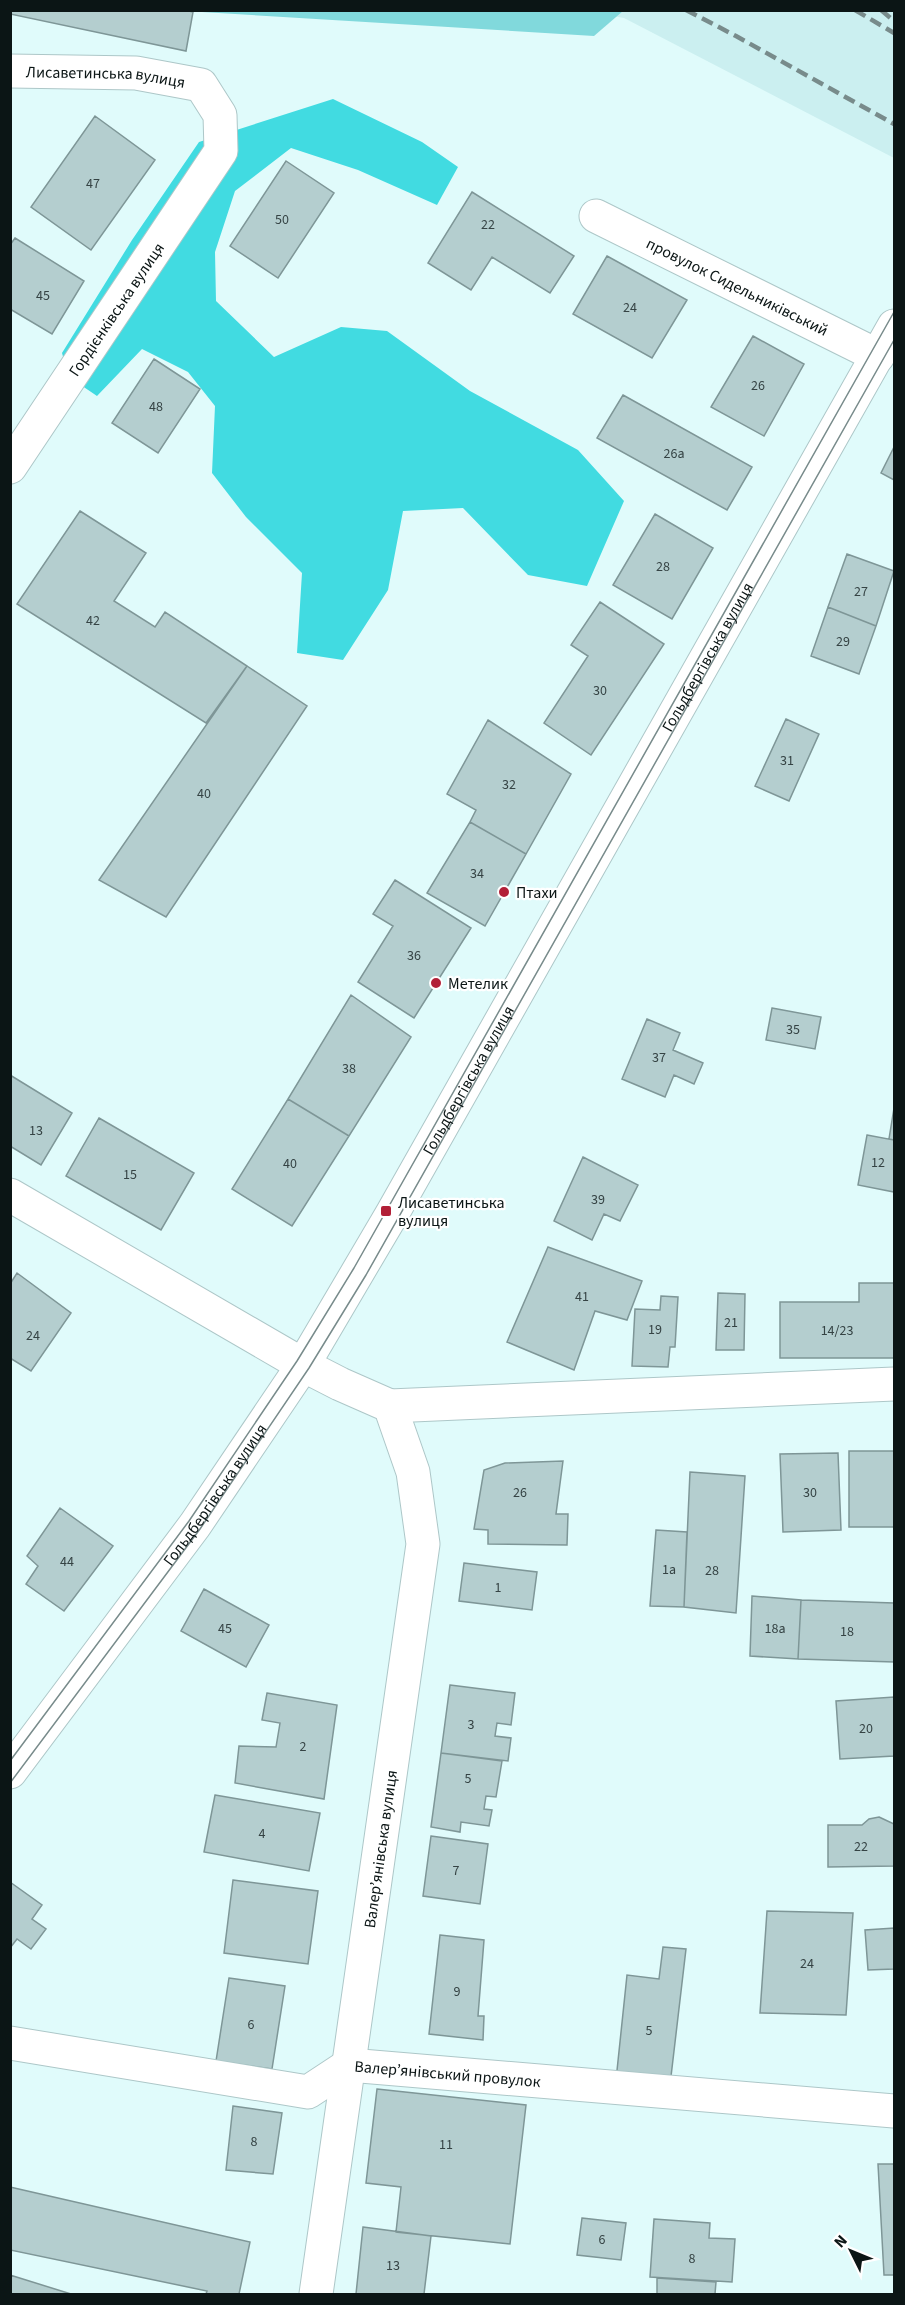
<svg xmlns="http://www.w3.org/2000/svg" width="905" height="2305" font-family="'Source Sans 3',sans-serif">
<style>
.built{fill:#cbeff0}
.green{fill:#81d9dc}
.forest{fill:#41dbe1}
.building{fill:#b4cecf;stroke:#7e9697;stroke-width:1.5}
.lines{fill:none;stroke-linecap:round;stroke-linejoin:round}
.minor-casing{stroke:#adc7c8;stroke-width:35}
.tertiary-casing{stroke:#adc7c8;stroke-width:35}
.primary-casing{stroke:#adc7c8;stroke-width:35}
.minor{stroke:#fff;stroke-width:33}
.tertiary{stroke:#fff;stroke-width:33}
.primary{stroke:#fff;stroke-width:33}
.tram{stroke:#788b8b;stroke-width:1.5}
.rail{stroke:#788b8b;stroke-width:4.5;stroke-dasharray:12 6;stroke-linecap:butt}
.poi-dot{fill:#b21f37;stroke:#fff;stroke-width:2}
.labels{text-anchor:middle;stroke-width:4.5;stroke-linejoin:round;paint-order:stroke}
.number-label{font-size:14px;fill:#354344}
.street-label{font-size:16px;fill:#0b1515;stroke:#fff}
.poi-label{font-size:16px;fill:#0b1515;stroke:#fff;text-anchor:start}
</style>
<rect width="100%" height="100%" fill="#e0fbfb"/>
<path class="built" d="M584,11H894V158L624,18Z"/>
<path class="green" d="M185,11H623L594,36Z"/>
<path class="forest" d="M333,99L422,142L458,167L437,205L358,170L291,148L235,191L215,252L216,301L274,357L341,327L387,331L470,391L578,450L624,501L587,586L528,575L463,508L403,511L388,590L343,660L297,653L302,573L246,517L212,473L215,406L188,372L142,349L97,396L69,377L62,353L132,240L199,142Z"/>
<path class="building" d="M10,10H185L193,12L186,51L10,14Z
M95,116L155,160L91,250L31,207Z
M286,161L334,193L278,278L230,246Z
M472,192L574,256L550,293L492,257L471,290L428,263Z
M15,238L84,281L52,334L10,309V245Z
M607,256L687,300L652,358L573,314Z
M753,336L804,364L764,436L711,407Z
M154,359L200,389L158,453L112,423Z
M623,395L752,467L727,510L597,438Z
M894,447V480L881,473Z
M80,511L146,553L114,601L155,627L165,612L247,666L206,723L17,604Z
M655,514L713,548L672,619L613,585Z
M847,554L894,571L876,626L828,607Z
M600,602L664,644L591,755L544,723L588,656L571,645Z
M828,607L876,626L859,674L811,656Z
M247,666L307,706L166,917L99,880Z
M786,719L819,734L789,801L755,786Z
M488,720L571,774L526,854L470,822L476,810L447,794Z
M470,822L526,854L485,926L427,893Z
M395,880L471,928L414,1018L358,982L393,926L373,914Z
M351,995L411,1037L349,1136L288,1099Z
M772,1008L821,1017L815,1049L766,1040Z
M647,1019L680,1033L673,1050L703,1063L694,1084L674,1075L665,1097L622,1079Z
M10,1075L72,1113L41,1165L10,1146Z
M288,1099L349,1136L292,1226L232,1189Z
M894,1108V1140L889,1139Z
M99,1118L194,1173L161,1230L66,1176Z
M867,1135L894,1140V1192L858,1185Z
M583,1157L638,1185L620,1221L604,1214L592,1240L554,1221Z
M548,1247L642,1281L627,1320L595,1311L574,1370L507,1342Z
M17,1273L71,1313L31,1371L10,1358V1284Z
M859,1283H894V1358H780V1302H859Z
M718,1293L745,1294L744,1350H716Z
M661,1296L678,1297L675,1347H670L668,1367L632,1366L635,1309L660,1310Z
M849,1451H894V1527H849Z
M838,1453L841,1530L783,1532L780,1454Z
M563,1461L556,1514H568L567,1545L488,1544V1530L474,1529L484,1470L505,1463Z
M690,1472L745,1476L736,1613L684,1607Z
M60,1508L113,1546L64,1611L26,1584L38,1566L27,1556Z
M656,1530L687,1532L684,1607L650,1606Z
M464,1563L537,1572L532,1610L459,1601Z
M204,1589L269,1625L246,1667L181,1631Z
M752,1596L801,1600L798,1659L750,1656Z
M801,1600L894,1603V1662L798,1659Z
M450,1685L515,1693L511,1725L497,1723L495,1736L511,1738L508,1761L441,1753Z
M267,1693L337,1705L324,1799L235,1783L239,1746L276,1747L280,1723L262,1720Z
M894,1697V1756L840,1759L836,1701Z
M441,1753L502,1761L496,1797L486,1796L484,1809L492,1810L489,1826L461,1822L460,1832L431,1827Z
M215,1795L320,1813L309,1871L204,1852Z
M879,1817L894,1824V1866L828,1867V1825H862L869,1819Z
M431,1836L488,1844L480,1904L423,1896Z
M233,1880L318,1891L308,1964L224,1953Z
M10,1882L42,1905L32,1919L46,1929L31,1949L17,1939L10,1948Z
M767,1911L853,1913L846,2015L760,2013Z
M894,1928V1969L868,1970L865,1930Z
M440,1935L484,1940L478,2016H484L483,2040L429,2034Z
M663,1947L686,1949L670,2085L616,2080L627,1975L659,1979Z
M229,1978L285,1986L272,2069L216,2061Z
M377,2089L526,2105L510,2244L396,2232L401,2187L366,2183Z
M233,2106L282,2113L273,2174L226,2170Z
M878,2164H894V2275H884Z
M10,2187L250,2242L239,2294H206L207,2291L10,2250Z
M582,2218L626,2223L621,2260L577,2255Z
M654,2219L710,2223L709,2238L735,2239L732,2282L650,2277Z
M363,2227L431,2236L424,2294H356Z
M10,2275L71,2294H10Z
M657,2278L716,2282L715,2294H657Z"/>
<g class="lines">
<g class="minor-casing">
<g id="minor">
<path id="s1" d="M10,71L136,73L201,85L220,115L221,151L10,467"/>
<path id="s2" d="M596,216L878,356"/>
<path d="M10,1195L303,1365"/>
<path d="M390,1406L894,1384"/>
<path id="s3" d="M10,2043L308,2092L349,2065L894,2111"/>
</g>
</g>
<g class="tertiary-casing">
<path id="tertiary" d="M303,1365L340,1384L390,1406L413,1472L423,1544L316,2294"/>
</g>
<g class="primary-casing">
<g id="primary">
<path id="s4" d="M10,1772L195,1525L303,1365L392,1214L894,326"/>
</g>
</g>
<use href="#minor" class="minor"/>
<use href="#tertiary" class="tertiary"/>
<use href="#primary" class="primary"/>
<path class="tram" d="M10,1761L189,1521L297,1361L354,1268L894,312
M10,1783L200,1529L309,1368L366,1275L894,340"/>
<path class="rail" d="M686,10L736,36L894,124
M855,10L894,33
M881,10L894,21"/>
</g>
<g class="poi-dot">
<circle cx="504" cy="892" r="6"/>
<circle cx="436" cy="983" r="6"/>
<rect x="380" y="1205" width="12" height="12" rx="3"/>
</g>
<g class="labels">
<g class="number-label">
<text x="93" y="188">47</text>
<text x="282" y="224">50</text>
<text x="488" y="229">22</text>
<text x="43" y="300">45</text>
<text x="630" y="312">24</text>
<text x="758" y="390">26</text>
<text x="156" y="411">48</text>
<text x="674" y="458">26а</text>
<text x="663" y="571">28</text>
<text x="861" y="596">27</text>
<text x="93" y="625">42</text>
<text x="843" y="646">29</text>
<text x="600" y="695">30</text>
<text x="787" y="765">31</text>
<text x="509" y="789">32</text>
<text x="204" y="798">40</text>
<text x="477" y="878">34</text>
<text x="414" y="960">36</text>
<text x="793" y="1034">35</text>
<text x="659" y="1062">37</text>
<text x="349" y="1073">38</text>
<text x="36" y="1135">13</text>
<text x="878" y="1167">12</text>
<text x="290" y="1168">40</text>
<text x="130" y="1179">15</text>
<text x="598" y="1204">39</text>
<text x="582" y="1301">41</text>
<text x="731" y="1327">21</text>
<text x="655" y="1334">19</text>
<text x="837" y="1335">14/23</text>
<text x="33" y="1340">24</text>
<text x="520" y="1497">26</text>
<text x="810" y="1497">30</text>
<text x="67" y="1566">44</text>
<text x="669" y="1574">1а</text>
<text x="712" y="1575">28</text>
<text x="498" y="1592">1</text>
<text x="225" y="1633">45</text>
<text x="775" y="1633">18а</text>
<text x="847" y="1636">18</text>
<text x="471" y="1729">3</text>
<text x="866" y="1733">20</text>
<text x="303" y="1751">2</text>
<text x="468" y="1783">5</text>
<text x="262" y="1838">4</text>
<text x="861" y="1851">22</text>
<text x="456" y="1875">7</text>
<text x="807" y="1968">24</text>
<text x="457" y="1996">9</text>
<text x="251" y="2029">6</text>
<text x="649" y="2035">5</text>
<text x="254" y="2146">8</text>
<text x="446" y="2149">11</text>
<text x="602" y="2244">6</text>
<text x="692" y="2263">8</text>
<text x="393" y="2270">13</text>
</g>
<g class="street-label">
<text dy="6" stroke="none"><textPath href="#s1" startOffset="96">Лисаветинська вулиця</textPath></text>
<text dy="6" stroke="none"><textPath href="#s2" startOffset="158">провулок Сидельниківський</textPath></text>
<text transform="translate(116 309) rotate(-56)" y="6">Гордієнківська вулиця</text>
<text dy="6" stroke="none"><textPath href="#s4" startOffset="1317">Гольдбергівська вулиця</textPath></text>
<text dy="6" stroke="none"><textPath href="#s4" startOffset="831">Гольдбергівська вулиця</textPath></text>
<text dy="6" stroke="none"><textPath href="#s4" startOffset="345">Гольдбергівська вулиця</textPath></text>
<text transform="translate(380 1849) rotate(-82)" y="6">Валер’янівська вулиця</text>
<text dy="6" stroke="none"><textPath href="#s3" startOffset="450">Валер’янівський провулок</textPath></text>
</g>
<g class="poi-label">
<text x="516" y="898">Птахи</text>
<text x="448" y="989">Метелик</text>
<text x="398" y="1208">Лисаветинська<tspan x="398" dy="18">вулиця</tspan></text>
</g>
</g>
<rect width="905" height="2305" fill="none" stroke="#0b1515" stroke-width="24"/>
<g transform="translate(851 2251) rotate(313)" stroke="#ffffff" stroke-width="4.5" paint-order="stroke">
<path d="M0-4.5L10 22L0 15L-10 22Z" fill="#0b1515"/>
<text y="-9" font-size="16" font-weight="bold" text-anchor="middle" fill="#0b1515">N</text>
</g>
</svg>
